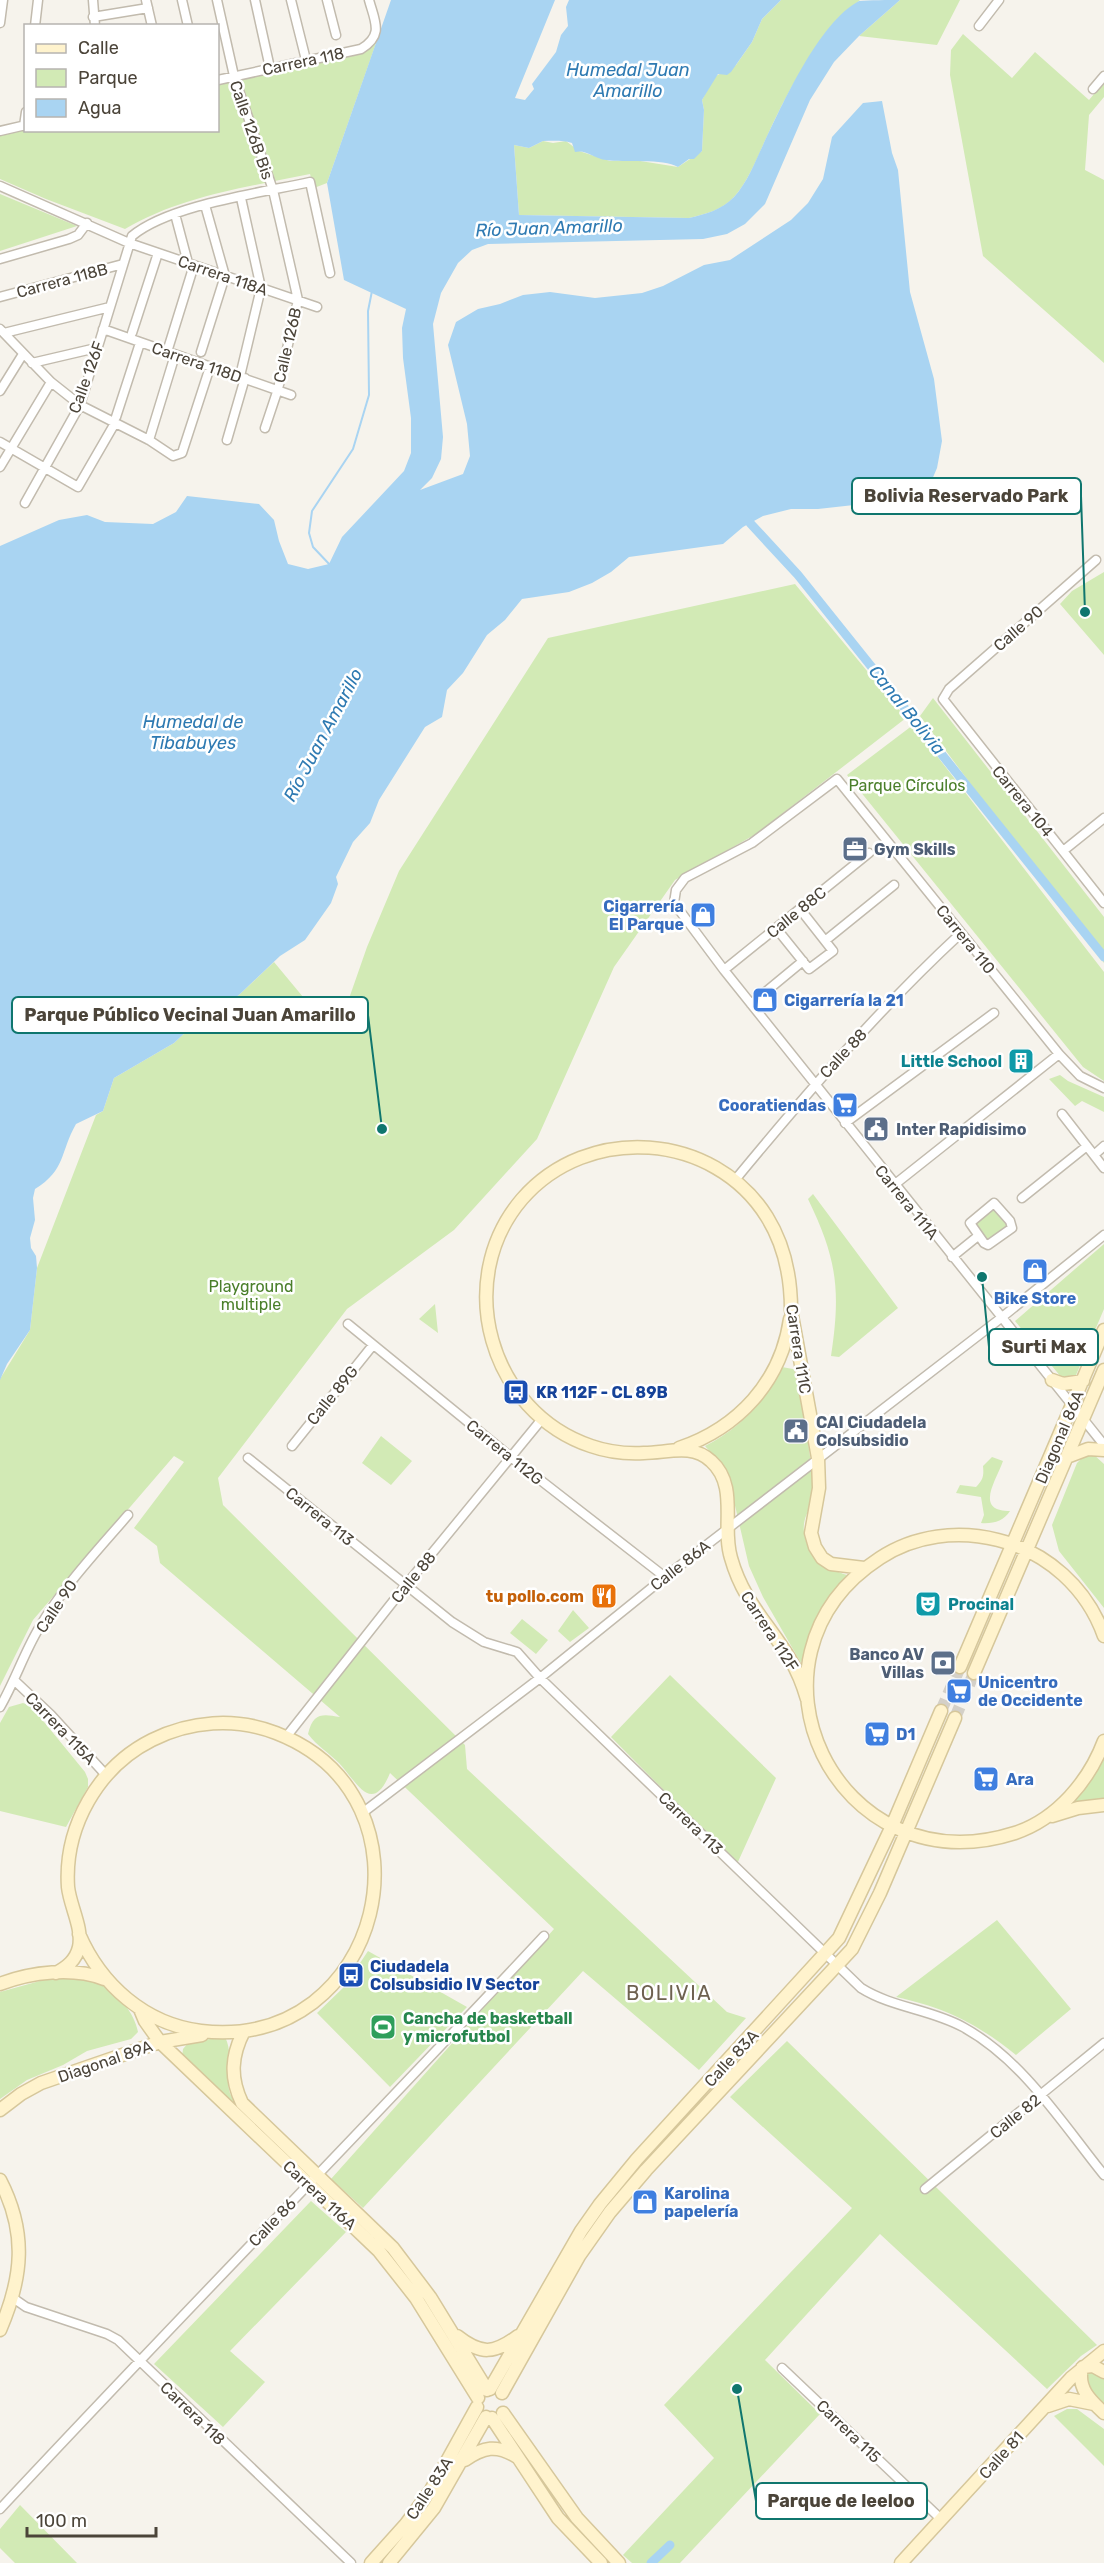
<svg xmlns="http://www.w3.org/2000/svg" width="1104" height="2563" font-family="Rubik,sans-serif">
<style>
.green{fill:#d2eab5}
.water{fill:#a9d4f2}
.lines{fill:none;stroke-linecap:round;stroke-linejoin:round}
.stream{stroke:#a9d4f2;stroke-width:2}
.canal{stroke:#a9d4f2;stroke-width:9}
.secondary-tunnel{stroke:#d4d0c8;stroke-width:12;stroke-dasharray:12 6;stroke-linecap:butt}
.street-casing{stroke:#c2bbae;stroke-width:11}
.secondary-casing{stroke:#d6c79b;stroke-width:15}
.street{stroke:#fff;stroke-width:8}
.secondary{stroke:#fff3cd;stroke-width:12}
.labels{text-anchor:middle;stroke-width:5;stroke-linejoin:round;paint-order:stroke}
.street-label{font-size:16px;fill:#4b4439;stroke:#fff}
.park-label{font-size:16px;fill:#4a7f2a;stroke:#fff}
.service-label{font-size:16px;font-weight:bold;fill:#4e5e75;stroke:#fff;text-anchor:start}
.shop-label{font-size:16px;font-weight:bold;fill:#366cbe;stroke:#fff;text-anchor:start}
.culture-label{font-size:16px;font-weight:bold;fill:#0d838f;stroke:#fff;text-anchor:end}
.transit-label{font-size:16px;font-weight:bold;fill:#164399;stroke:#fff;text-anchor:start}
.food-label{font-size:16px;font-weight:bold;fill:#c56008;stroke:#fff;text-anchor:end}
.leisure-label{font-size:16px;font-weight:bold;fill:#27864d;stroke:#fff;text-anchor:start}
.water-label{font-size:18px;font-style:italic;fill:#2e7ab2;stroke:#fff}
.quarter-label{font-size:20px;letter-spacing:1.5px;fill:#6e6250;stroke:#fff}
.leader{fill:none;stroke:#0f766e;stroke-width:2}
.callout-dot{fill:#0f766e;stroke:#fff;stroke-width:2}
.callout{fill:#fff;stroke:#0f766e;stroke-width:2}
.callout-label{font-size:18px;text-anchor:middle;font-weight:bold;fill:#4b4439}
</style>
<rect width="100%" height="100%" fill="#f6f3ec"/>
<path class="green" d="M781,0H860C818,35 792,83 769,132C759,153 750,179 734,197C722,210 706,214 689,218L519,215L514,145L529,148L543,141L553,143L566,141L579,151L610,161L634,160L678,167L702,151L704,110L702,100L714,77L736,65L752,42L762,19Z
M900,0H960L937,45L859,36Z
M380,32L327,183L314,188L310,174C248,187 181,196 125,229L46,199L0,179V136L25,130H218V83L372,44Z
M963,34L1012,78L1035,52L1089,100L1104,82V97L1089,115L1085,170L1104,180V363L983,256L950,75L951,50Z
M0,194L77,226L0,251Z
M1104,572V655L1060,604L1072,591Z
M795,584L906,718L756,834L675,880L614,967L537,1139L454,1230L347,1309L218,1478L223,1505L465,1745L467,1769L727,2012L746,2018L699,2070L583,1971L363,2208L331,2179L554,1929L390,1773C372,1817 356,1781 339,1763C329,1753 317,1746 308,1734C313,1712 323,1714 340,1717L160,1563L157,1546L134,1528L184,1462L174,1456L33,1620L0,1686V1379L30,1330L37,1268L96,1115L103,1111L114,1078L174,1043L189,1029L207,1020L240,994L274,962L318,1015L338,1030L367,947L399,871L548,638Z
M933,698L1104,917V963L920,716Z
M913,725L1104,972V1081L1083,1067L847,775Z
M1060,1075L1068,1081L1104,1097V1112L1082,1101L1075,1106L1049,1079Z
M813,1194L898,1308L839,1357L831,1356C841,1290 837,1259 808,1199Z
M995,1204L1010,1224L986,1243L971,1223Z
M1104,1244V1309L1076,1375L1061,1377L1015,1321Z
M435,1304L438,1333L419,1319Z
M782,1367L798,1370L813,1478C813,1484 814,1491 813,1497C811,1506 805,1515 804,1524C801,1550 825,1568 847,1575L824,1605L815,1622L801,1663L763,1597L749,1566L727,1471L705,1446C740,1429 764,1402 782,1367Z
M381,1436L412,1461L391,1485L362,1463Z
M1093,1454L1104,1464V1608L1059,1551L1052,1525L1077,1463L1085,1455Z
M992,1457L1003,1461C996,1481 974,1511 1010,1511C1004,1521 993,1524 981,1523L984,1515L981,1497L956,1493L960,1485L976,1487C983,1480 984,1476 983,1466Z
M573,1610L589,1628L570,1642L558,1631Z
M522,1619L548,1640L536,1654L510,1633Z
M670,1675L776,1778L737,1864L611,1737Z
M23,1703L31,1706L85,1772L88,1779V1787L66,1827L0,1811V1723L9,1707Z
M1104,1756V1800L1063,1808L1094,1775Z
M997,1920L1071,2009L1016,2055C976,2023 946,2008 896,1997Z
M368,1951L467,2007L390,2087L317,2013L344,1987Z
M74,1978C82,1980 91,1981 99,1983C116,1989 135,2014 138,2032L131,2039L87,2051L63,2065L27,2080L0,2099V1992L47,1979Z
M225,2037C236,2058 220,2080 234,2101L230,2105L182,2057L183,2049L189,2042Z
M787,2041L1097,2345L1081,2356L1047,2389L880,2234L765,2360L820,2414L680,2563H632L623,2555L714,2458L664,2405L852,2208L730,2097Z
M311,2201L346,2232L230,2351L265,2382L223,2427L154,2364Z
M1091,2370L1104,2378V2408L1086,2390L1084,2373Z
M1067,2409H1077L1104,2429V2466L1054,2416Z
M20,2505L77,2563H15L0,2548V2529Z"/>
<path class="water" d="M391,0H555L515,98L525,100L534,89L532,84L556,52L561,35L568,26L566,7L569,0H781L762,19L752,42L731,72L727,75L718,74L702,100L704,110L702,151L694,159H689L678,167C663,158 624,163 606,160C595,159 586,149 575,152L572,143C562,140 553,141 543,141L529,148L514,145L519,215L689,218C706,214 721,210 734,197C747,183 755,162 763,145C782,105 819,22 859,1C868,0 889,0 900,0L859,36L834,62L810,100L765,204L745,224L727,234L703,239L488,244L472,250L458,263L441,293L433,324L443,437L441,459L432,478L420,490L463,474L470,456L467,424L448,345L456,322L478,309L500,304L523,295L550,292L595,298L642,293L663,286L704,265L730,260L791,220L808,203L823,179L832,137L863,103L882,101L892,153L898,170L910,292L934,379L942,441L937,468L928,489L908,499L818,509H791L763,516L743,527L723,544L629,557L611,572L592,583L569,592L522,599L505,620L487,635L463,673L447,690L442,717L425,727L379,800L370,823L353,842L336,877L338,884L331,903L305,940L280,956L240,994L207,1020L189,1029L174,1043L114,1078L103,1111L76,1124C60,1152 66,1170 35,1189L33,1198L35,1220L30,1238L31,1248L36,1256L37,1268L30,1330L7,1364L0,1380V546L59,520L87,515L105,522L153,524L176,512L187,496L259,504L274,520L279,541L288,564L308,569L329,564L342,537L404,471L411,453V418L403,358L402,328L406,309L344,280L327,183Z"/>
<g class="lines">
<path class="stream" d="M331,566L313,547L309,533L312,511L353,449L369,395L368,311L372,291"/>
<path class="canal" d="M750,523L798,575L1104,957
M651,2563L670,2545"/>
<path class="secondary-tunnel" d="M941,1711L960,1667
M955,1718L974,1673"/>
<g class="street-casing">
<path id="street" d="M93,0L95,26
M146,0L152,26
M182,0L188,26
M217,0L234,76L273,190L298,300L278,389L265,428
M255,0L270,68
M291,0L306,60
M327,0L336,35
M93,17L148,8
M0,23L3,0
M35,26L38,0
M979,26L999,0
M218,80L361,49C384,35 375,22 369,0
M1093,89L1104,76
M24,126L26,112
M0,131L26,125
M0,186L129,243L317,307
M175,214L188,263
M0,259L69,239L78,235L87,223
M0,297L123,264
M0,329L51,382L80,405L149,440L173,456L182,453L210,367
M103,329L291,395
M4,333L110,307
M132,333L158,253
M167,352L194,265
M201,352L225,276L205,205
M32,363L92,349
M240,376L261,288L241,198
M0,391L23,354
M116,417L140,343
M149,440L175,355
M227,440L245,378
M0,442L78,487L115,423
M0,467L51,382
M25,503L80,405L132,236C169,205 260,193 310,182L330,273
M1096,560L949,689L943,699L1104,903
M1063,851L1104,818
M776,928L809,969L833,951L800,909
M826,940L894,885
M724,970L869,853
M751,1004L803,961
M1104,1088L1080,1076L1059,1054L837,779L752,843L685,878L676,890L674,903L724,970L1104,1445
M1062,1114L1104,1168
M845,1123L994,1013
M1094,1155L1104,1146
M735,1180C806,1094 878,1010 960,934
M894,1185L1059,1054
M1022,1198L1087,1146
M994,1203L1010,1221L1012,1228L988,1245L984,1243L970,1223Z
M952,1257L978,1236
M348,1324L512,1458L665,1577
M292,1446L373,1345
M248,1458L452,1622L484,1642L517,1652L540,1678L861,1988C893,2008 930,2009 963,2027C1023,2060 1062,2123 1104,2175
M15,1681L51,1715L106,1775
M0,1707C15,1681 24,1653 39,1628C63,1587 97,1551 128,1515
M286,1737L406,1585L542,1419
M361,1814L540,1678L665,1577L1001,1318L1104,1235
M925,2189L1104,2043
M13,2298L26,2307L107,2334L118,2340L351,2563
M782,2368L942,2520
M0,2509C180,2316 364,2129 544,1936"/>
</g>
<g class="secondary-casing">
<path id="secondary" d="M1052,1380L1063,1384L1083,1381
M679,1448C738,1428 781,1382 790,1319
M1067,1457L1088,1449L1104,1450
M1104,1636C1087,1588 1047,1552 998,1540C958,1530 915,1535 880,1558C726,1658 836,1890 1015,1833C1057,1819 1089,1781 1104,1741
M960,1667L1104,1330
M974,1673L1104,1370
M807,1699C803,1685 798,1672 790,1659C768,1623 743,1601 731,1558C721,1526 739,1486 711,1461C692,1443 667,1453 644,1453C626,1454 608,1452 591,1446C490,1412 452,1281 522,1199C588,1123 714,1132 767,1217C785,1246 791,1276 791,1310L818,1458L819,1488L811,1533L815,1547L822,1558L831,1564L864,1568
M1052,1816L1078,1808L1104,1805
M56,1973C67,1967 76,1960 79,1947C83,1928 70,1906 68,1887C64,1827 98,1767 152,1740C190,1721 235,1717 276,1733C444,1798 383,2052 201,2031C145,2024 101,1985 79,1934
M0,1984C31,1972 73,1967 104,1979
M140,2009L145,2021L160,2042L379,2251L416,2298L478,2398
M244,2031C231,2056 230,2078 242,2103L393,2248L430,2297L487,2390
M0,2110L21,2094L41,2083L160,2042L202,2035
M0,2180C27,2232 23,2277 0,2330
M457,2336C481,2355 494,2354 518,2336
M1083,2367L1093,2366L1104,2372
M1082,2368C1077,2388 1090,2400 1104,2413
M490,2389L581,2231L600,2204L637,2159L839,1938L892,1826L941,1711
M502,2393L579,2256L610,2212L646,2170L852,1949L880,1893L955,1718
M1048,2406L1069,2399L1094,2404
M503,2413L577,2518L619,2563
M492,2418L558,2518L601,2563
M465,2460C483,2447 497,2444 517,2457
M371,2563L406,2524L431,2490L477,2407
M389,2563L434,2508L486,2417
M901,2563L1071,2378L1104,2351"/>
</g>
<use href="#street" class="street"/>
<use href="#secondary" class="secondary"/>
</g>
<defs>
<g id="office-square" transform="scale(1.35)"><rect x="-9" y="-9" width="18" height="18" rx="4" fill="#5c6f8a" stroke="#fff"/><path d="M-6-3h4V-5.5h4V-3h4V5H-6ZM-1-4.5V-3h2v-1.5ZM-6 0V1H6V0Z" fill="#fff"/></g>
<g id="shop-square" transform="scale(1.35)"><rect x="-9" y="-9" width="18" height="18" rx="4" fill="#3f7fe0" stroke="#fff"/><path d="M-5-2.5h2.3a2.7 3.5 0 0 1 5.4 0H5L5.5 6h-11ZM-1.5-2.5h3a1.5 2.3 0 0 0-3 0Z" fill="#fff"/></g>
<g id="building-square" transform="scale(1.35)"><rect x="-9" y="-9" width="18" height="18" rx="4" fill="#0f9aa8" stroke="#fff"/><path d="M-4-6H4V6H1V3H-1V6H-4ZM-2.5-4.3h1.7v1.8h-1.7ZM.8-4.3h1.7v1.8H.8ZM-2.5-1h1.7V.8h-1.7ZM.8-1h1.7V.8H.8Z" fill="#fff"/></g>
<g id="supermarket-square" transform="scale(1.35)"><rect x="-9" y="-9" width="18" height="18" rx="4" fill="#3f7fe0" stroke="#fff"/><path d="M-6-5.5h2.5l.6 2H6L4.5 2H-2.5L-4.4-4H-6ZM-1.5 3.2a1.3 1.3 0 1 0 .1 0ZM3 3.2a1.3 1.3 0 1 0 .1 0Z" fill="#fff"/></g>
<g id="civic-square" transform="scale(1.35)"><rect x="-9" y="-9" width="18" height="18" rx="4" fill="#5c6f8a" stroke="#fff"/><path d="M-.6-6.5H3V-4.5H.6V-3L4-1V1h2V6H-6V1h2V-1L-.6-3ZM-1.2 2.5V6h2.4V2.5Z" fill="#fff"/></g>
<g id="bus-square" transform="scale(1.35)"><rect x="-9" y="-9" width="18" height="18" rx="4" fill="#1a4fb4" stroke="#fff"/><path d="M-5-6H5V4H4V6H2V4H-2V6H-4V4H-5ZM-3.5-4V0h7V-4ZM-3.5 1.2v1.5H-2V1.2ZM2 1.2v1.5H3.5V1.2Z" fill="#fff"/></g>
<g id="restaurant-square" transform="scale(1.35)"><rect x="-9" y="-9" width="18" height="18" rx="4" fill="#e8710a" stroke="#fff"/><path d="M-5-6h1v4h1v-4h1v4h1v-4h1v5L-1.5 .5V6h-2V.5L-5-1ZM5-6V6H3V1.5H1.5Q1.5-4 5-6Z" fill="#fff"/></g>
<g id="theatre-square" transform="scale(1.35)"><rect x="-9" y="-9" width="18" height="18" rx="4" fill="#0f9aa8" stroke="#fff"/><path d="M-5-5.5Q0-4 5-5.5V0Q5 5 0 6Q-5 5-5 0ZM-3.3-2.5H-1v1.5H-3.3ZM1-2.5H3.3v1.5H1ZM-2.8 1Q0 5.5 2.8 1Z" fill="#fff"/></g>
<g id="bank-square" transform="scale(1.35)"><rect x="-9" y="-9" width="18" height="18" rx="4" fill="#5c6f8a" stroke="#fff"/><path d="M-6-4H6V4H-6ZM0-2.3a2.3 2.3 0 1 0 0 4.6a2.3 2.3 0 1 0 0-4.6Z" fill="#fff"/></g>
<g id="stadium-square" transform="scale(1.35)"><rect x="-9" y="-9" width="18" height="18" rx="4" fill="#2e9e5b" stroke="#fff"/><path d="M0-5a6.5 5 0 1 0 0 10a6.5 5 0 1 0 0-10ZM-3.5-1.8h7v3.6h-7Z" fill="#fff"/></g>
</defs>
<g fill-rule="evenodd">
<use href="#office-square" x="855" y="849"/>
<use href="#shop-square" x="703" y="915"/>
<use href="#shop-square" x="765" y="1000"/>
<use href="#building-square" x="1021" y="1061"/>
<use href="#supermarket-square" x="845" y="1105"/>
<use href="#civic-square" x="876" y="1129"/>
<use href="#shop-square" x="1035" y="1271"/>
<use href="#bus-square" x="516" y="1392"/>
<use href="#civic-square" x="796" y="1431"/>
<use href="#restaurant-square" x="604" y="1596"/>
<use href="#theatre-square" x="928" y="1604"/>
<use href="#bank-square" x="943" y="1663"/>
<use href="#supermarket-square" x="959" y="1691"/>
<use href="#supermarket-square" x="877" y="1734"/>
<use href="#supermarket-square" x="986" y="1779"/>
<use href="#bus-square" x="351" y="1975"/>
<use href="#stadium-square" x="383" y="2027"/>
<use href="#shop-square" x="645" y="2202"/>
</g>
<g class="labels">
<g class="street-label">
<text transform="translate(303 61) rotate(-12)" y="6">Carrera 118</text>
<text transform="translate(252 130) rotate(71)" y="6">Calle 126B Bis</text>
<text transform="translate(223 275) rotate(19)" y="6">Carrera 118A</text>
<text transform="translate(62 280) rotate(-15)" y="6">Carrera 118B</text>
<text transform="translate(287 345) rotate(-77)" y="6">Calle 126B</text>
<text transform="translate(197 362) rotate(19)" y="6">Carrera 118D</text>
<text transform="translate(86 377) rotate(-70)" y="6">Calle 126F</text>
<text transform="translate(1018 628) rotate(-41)" y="6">Calle 90</text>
<text transform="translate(1023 801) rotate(51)" y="6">Carrera 104</text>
<text transform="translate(796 912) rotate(-39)" y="6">Calle 88C</text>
<text transform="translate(966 939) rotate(51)" y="6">Carrera 110</text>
<text transform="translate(843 1053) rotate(-47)" y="6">Calle 88</text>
<text transform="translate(907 1202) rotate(51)" y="6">Carrera 111A</text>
<text transform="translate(799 1349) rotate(81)" y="6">Carrera 111C</text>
<text transform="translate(332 1395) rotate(-51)" y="6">Calle 89G</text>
<text transform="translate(1059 1437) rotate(-67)" y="6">Diagonal 86A</text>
<text transform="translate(505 1452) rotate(39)" y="6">Carrera 112G</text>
<text transform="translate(320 1516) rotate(39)" y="6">Carrera 113</text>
<text transform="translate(680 1565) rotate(-38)" y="6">Calle 86A</text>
<text transform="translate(413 1577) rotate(-51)" y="6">Calle 88</text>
<text transform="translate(56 1606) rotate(-56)" y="6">Calle 90</text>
<text transform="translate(770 1631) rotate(57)" y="6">Carrera 112F</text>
<text transform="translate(61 1728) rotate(46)" y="6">Carrera 115A</text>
<text transform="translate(691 1823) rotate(44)" y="6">Carrera 113</text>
<text transform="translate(731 2058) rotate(-47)" y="6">Calle 83A</text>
<text transform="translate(105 2061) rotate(-19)" y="6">Diagonal 89A</text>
<text transform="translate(1015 2116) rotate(-39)" y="6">Calle 82</text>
<text transform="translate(320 2195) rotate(43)" y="6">Carrera 116A</text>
<text transform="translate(272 2222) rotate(-46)" y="6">Calle 86</text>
<text transform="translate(193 2413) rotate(44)" y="6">Carrera 118</text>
<text transform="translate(849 2431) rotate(44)" y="6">Carrera 115</text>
<text transform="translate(1001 2455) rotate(-48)" y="6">Calle 81</text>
<text transform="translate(429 2488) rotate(-57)" y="6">Calle 83A</text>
</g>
<g class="park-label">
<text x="907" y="791">Parque Círculos</text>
<text x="251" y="1292">Playground<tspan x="251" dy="18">multiple</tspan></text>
</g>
<g class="service-label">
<text x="874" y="855">Gym Skills</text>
<text x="896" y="1135">Inter Rapidisimo</text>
<text x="816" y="1428">CAI Ciudadela<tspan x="816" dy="18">Colsubsidio</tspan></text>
<text x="924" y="1660" text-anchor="end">Banco AV<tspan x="924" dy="18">Villas</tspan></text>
</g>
<g class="shop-label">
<text x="684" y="912" text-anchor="end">Cigarrería<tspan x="684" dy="18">El Parque</tspan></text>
<text x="784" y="1006">Cigarrería la 21</text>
<text x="826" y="1111" text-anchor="end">Cooratiendas</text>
<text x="1035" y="1304" text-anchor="middle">Bike Store</text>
<text x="978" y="1688">Unicentro<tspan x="978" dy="18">de Occidente</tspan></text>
<text x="896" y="1740">D1</text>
<text x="1006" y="1785">Ara</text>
<text x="664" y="2199">Karolina<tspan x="664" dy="18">papelería</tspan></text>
</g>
<g class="culture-label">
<text x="1002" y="1067">Little School</text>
<text x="948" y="1610" text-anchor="start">Procinal</text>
</g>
<g class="transit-label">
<text x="536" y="1398">KR 112F - CL 89B</text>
<text x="370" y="1972">Ciudadela<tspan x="370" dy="18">Colsubsidio IV Sector</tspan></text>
</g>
<g class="food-label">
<text x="584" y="1602">tu pollo.com</text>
</g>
<g class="leisure-label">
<text x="403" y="2024">Cancha de basketball<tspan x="403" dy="18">y microfutbol</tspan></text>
</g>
<g class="water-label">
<text x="628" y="76">Humedal Juan<tspan x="628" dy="21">Amarillo</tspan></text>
<text transform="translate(549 228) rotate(-2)" y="6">Río Juan Amarillo</text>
<text transform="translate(907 710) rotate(51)" y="6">Canal Bolivia</text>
<text x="193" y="728">Humedal de<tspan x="193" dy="21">Tibabuyes</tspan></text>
<text transform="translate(323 735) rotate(-62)" y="6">Río Juan Amarillo</text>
</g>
<g class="quarter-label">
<text x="669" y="2000">BOLIVIA</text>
</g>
</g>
<path class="leader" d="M1085 612L1081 496M382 1129L368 1015M982 1277L989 1347M737 2389L756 2501"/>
<g class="callout-dot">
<circle cx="1085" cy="612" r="6"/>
<circle cx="382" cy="1129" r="6"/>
<circle cx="982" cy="1277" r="6"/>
<circle cx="737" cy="2389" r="6"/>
</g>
<g class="callout">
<rect x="852" y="478" width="229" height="36" rx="6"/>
<rect x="12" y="997" width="356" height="36" rx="6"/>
<rect x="989" y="1329" width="109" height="36" rx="6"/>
<rect x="756" y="2483" width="171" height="36" rx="6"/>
</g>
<g class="callout-label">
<text x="966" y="502">Bolivia Reservado Park</text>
<text x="190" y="1021">Parque Público Vecinal Juan Amarillo</text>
<text x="1044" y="1353">Surti Max</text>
<text x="841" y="2507">Parque de leeloo</text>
</g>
<rect x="24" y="24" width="195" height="108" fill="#ffffff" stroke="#b7b4b0" stroke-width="1.5"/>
<rect x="36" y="44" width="30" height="9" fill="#fff3cd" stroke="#b7b4b0" stroke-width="1.5"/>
<text x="78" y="54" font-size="18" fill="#4b4439">Calle</text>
<rect x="36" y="69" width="30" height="18" fill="#d2eab5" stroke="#b7b4b0" stroke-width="1.5"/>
<text x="78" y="84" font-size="18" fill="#4b4439">Parque</text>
<rect x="36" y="99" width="30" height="18" fill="#a9d4f2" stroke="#b7b4b0" stroke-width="1.5"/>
<text x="78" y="114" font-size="18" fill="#4b4439">Agua</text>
<path d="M27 2527v9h129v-9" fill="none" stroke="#4b4439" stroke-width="3"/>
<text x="36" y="2527" font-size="18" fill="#4b4439" stroke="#ffffff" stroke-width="4.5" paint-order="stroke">100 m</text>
</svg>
